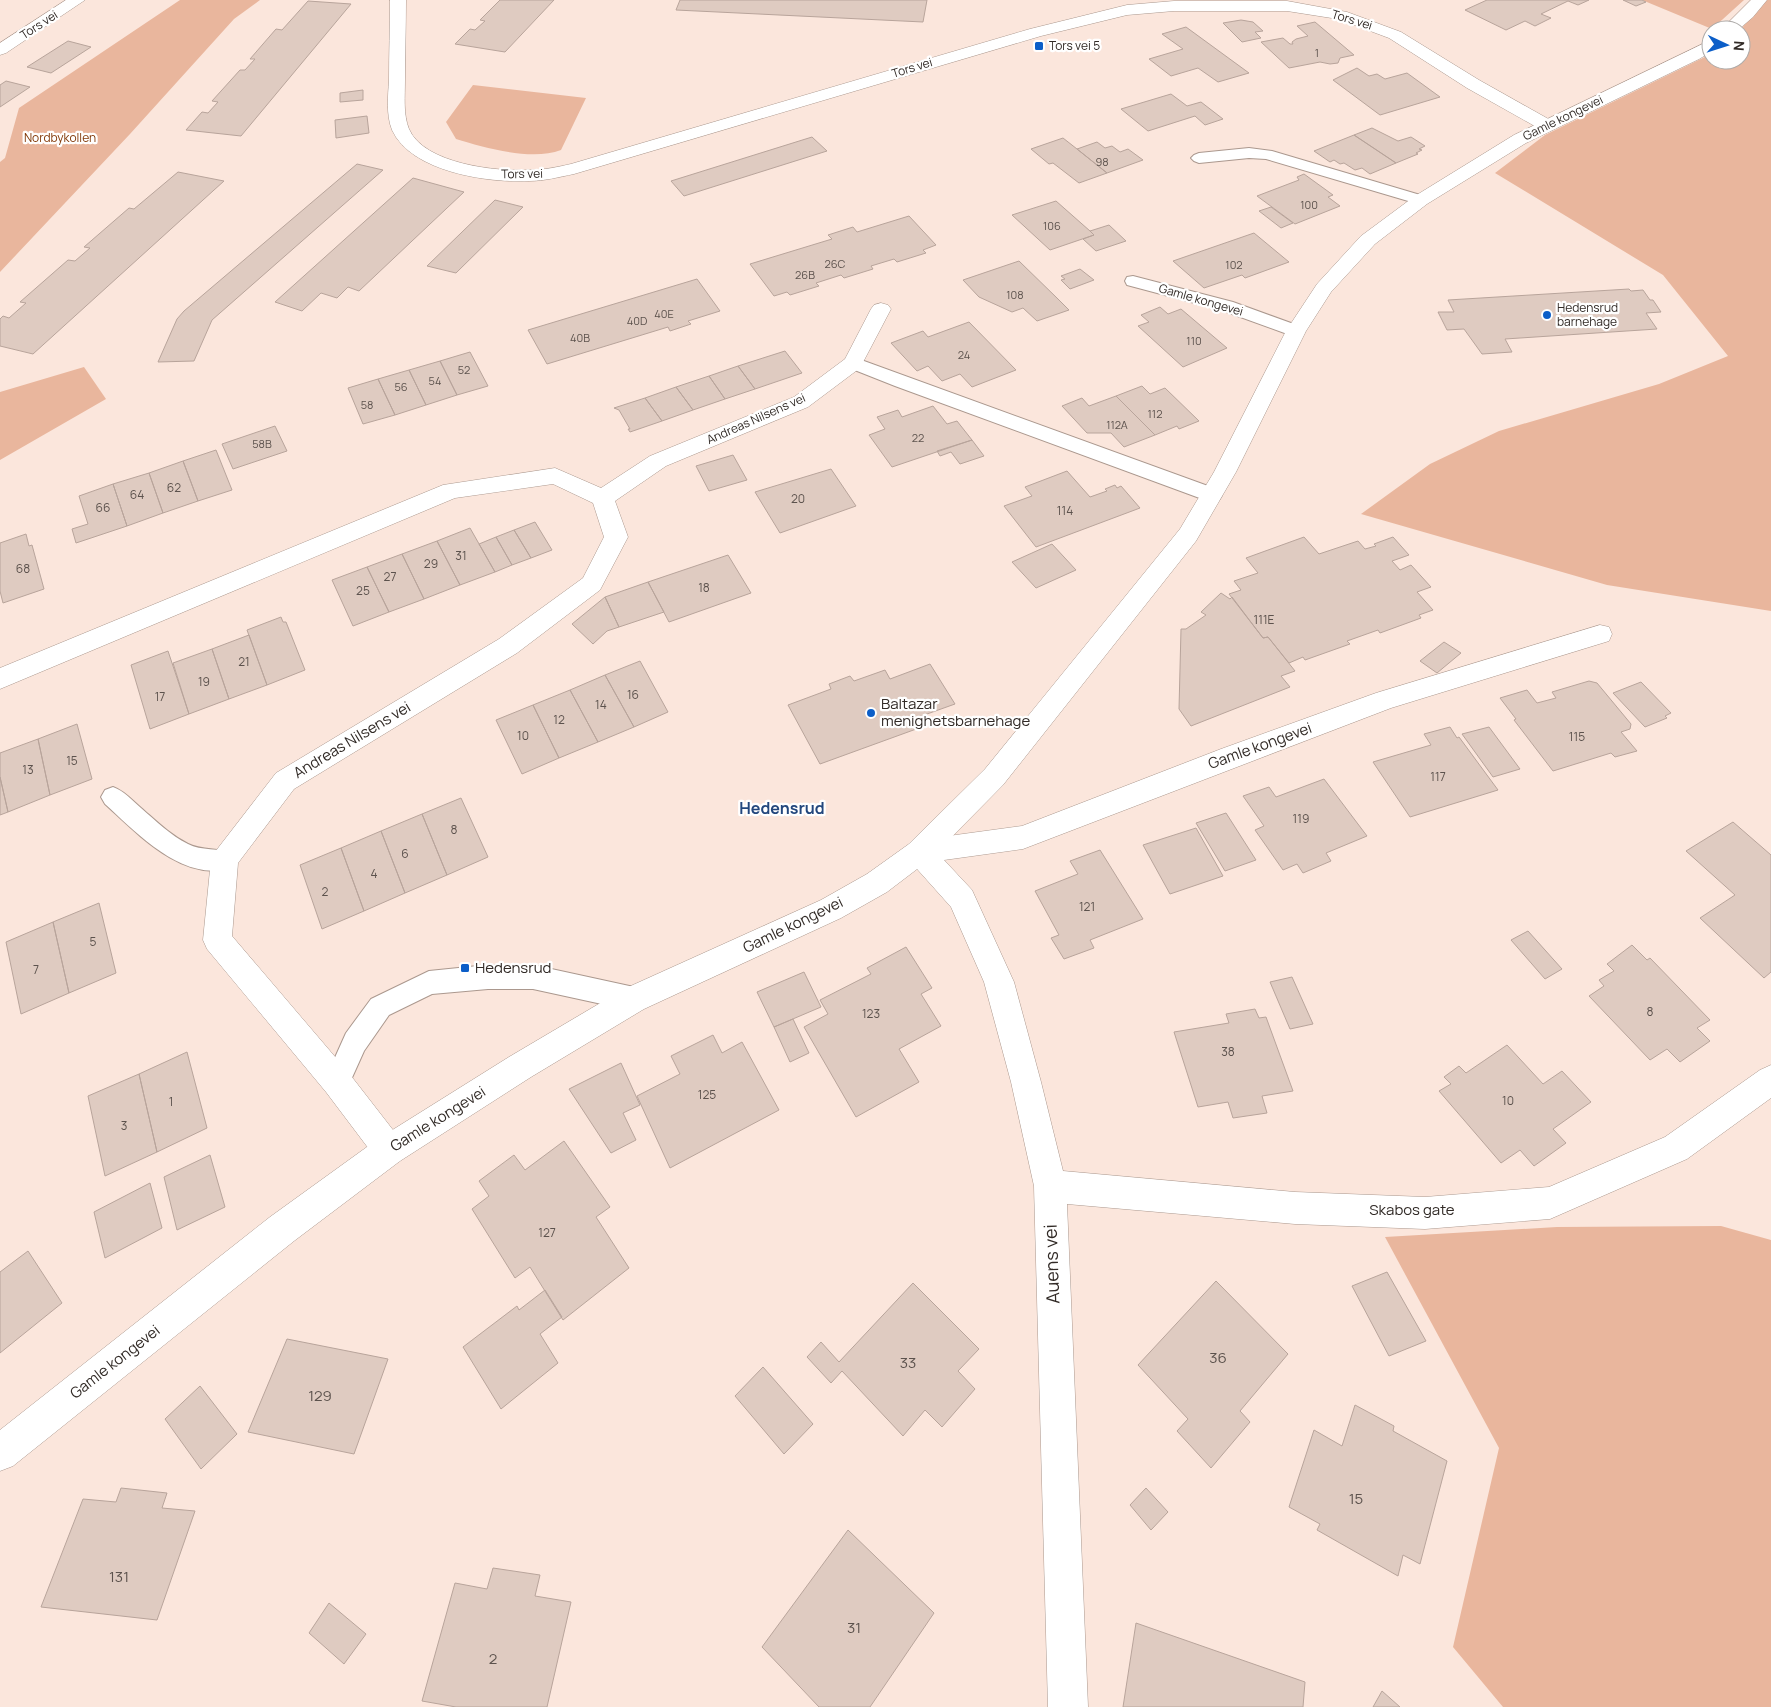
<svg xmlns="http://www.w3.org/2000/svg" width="1771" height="1707" font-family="Manrope,sans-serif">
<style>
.green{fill:#e9b69d}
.building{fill:#dfcbc1;stroke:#b8a49b}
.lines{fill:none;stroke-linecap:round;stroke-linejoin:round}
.lane-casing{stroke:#ab988e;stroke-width:2}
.street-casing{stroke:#ab988e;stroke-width:1}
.secondary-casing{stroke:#ab988e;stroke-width:1}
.lane{fill:#fff;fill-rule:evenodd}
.street{fill:#fff;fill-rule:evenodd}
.secondary{fill:#fff;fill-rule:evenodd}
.poi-dot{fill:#0c5ec8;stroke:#fff;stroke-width:2}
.labels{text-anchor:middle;stroke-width:4.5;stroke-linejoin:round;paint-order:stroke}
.far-number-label{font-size:11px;fill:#5c524d}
.far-street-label{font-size:12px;fill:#312a26;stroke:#fff}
.far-poi-label{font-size:12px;fill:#312a26;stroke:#fff;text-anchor:start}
.far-park-label{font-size:12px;fill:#833a09;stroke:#fff}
.number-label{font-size:12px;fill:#5c524d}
.poi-label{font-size:15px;fill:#312a26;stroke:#fff;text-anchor:start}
.street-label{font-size:15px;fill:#312a26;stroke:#fff}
.near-number-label{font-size:15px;fill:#5c524d}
.neighbourhood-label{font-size:16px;font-weight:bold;fill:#23477d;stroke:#fff}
.near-street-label{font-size:18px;fill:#312a26;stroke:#fff}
</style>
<rect width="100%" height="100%" fill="#fbe6dc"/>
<path class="green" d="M180,0H260L234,19L130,134L0,272V162L5,158L19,108Z
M1642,0H1744L1712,29Z
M1760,0H1771V611L1607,585L1361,514L1430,464L1499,431L1659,384L1728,356L1663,275L1495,173L1545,135L1711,54V60H1741V30Z
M473,85L586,98L561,150C532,161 485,148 456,139L446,122Z
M84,367L106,399L0,460V392Z
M1721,1226L1771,1240V1707H1503L1453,1647L1499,1448L1385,1237L1557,1227Z"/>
<path class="building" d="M500,0H554L505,52L455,44L470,29L475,30L485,21L480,20Z
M680,0H927L923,22L676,10Z
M1487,0H1589L1578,5L1568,1L1541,14L1551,18L1535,26L1525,21L1506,30L1465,10Z
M1623,0H1642L1646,2L1636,6Z
M308,1L351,4L241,136L186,130L202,112L208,113L218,102L212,101L240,70H245L255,59H250L276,29L282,30Z
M1241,20L1253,22L1263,31L1255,32L1261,38L1242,42L1223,23Z
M1315,22L1354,55L1340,58L1338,63L1330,64L1320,62L1289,68L1261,42L1283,38L1290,44H1293L1292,42L1296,39L1308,36L1297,26Z
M1186,27L1249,73L1218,82L1198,68L1171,76L1149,59L1183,49L1162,34Z
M68,41L91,47L51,73L27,67Z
M1357,68L1369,76L1377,74L1385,79L1407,73L1440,97L1380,115L1333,80Z
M6,81L30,87L0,107V85Z
M363,90V100L340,102V93Z
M1171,94L1187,106L1201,102L1223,119L1205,125L1195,116L1148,131L1121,109Z
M367,116L369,133L336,138L335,120Z
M1372,128L1398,141L1411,137L1425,146L1419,149L1422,150L1416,153L1418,154L1396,163L1354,135Z
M1354,135L1396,163L1370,174L1362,168L1355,170L1344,163L1340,164L1334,160L1330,162L1314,151Z
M812,137L827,151L684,196L671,181Z
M1063,138L1077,149L1107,173L1079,183L1053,163L1049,164L1031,149Z
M1097,142L1105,148L1112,146L1120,152L1128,149L1143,160L1107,173L1077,149Z
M357,164L383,170L212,320L194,361L158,362L177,319L184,311Z
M178,172L224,181L33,354L0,346V319L3,316L9,318L26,303L20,302L68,260L75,261L90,248L84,247L129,208L134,209Z
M1304,174L1333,195L1328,197L1340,206L1295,224L1257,196L1299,180L1297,177Z
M413,178L464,192L359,291L348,287L337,298L321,293L302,311L275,302Z
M495,200L523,207L456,273L427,266Z
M1056,201L1090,231L1094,235L1050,250L1012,215Z
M1271,207L1293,223L1281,228L1259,211Z
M909,216L936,245L923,250L926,253L897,262L894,259L871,266L873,269L844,278L841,275L816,283L819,286L790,295L787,292L774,296L750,264L832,239L828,235L853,227L857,232Z
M1109,225L1126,241L1096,251L1083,239L1094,235L1090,231Z
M1254,233L1289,262L1245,278L1242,275L1204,288L1173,261Z
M1019,261L1058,299L1069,310L1037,321L1023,308L1012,312L979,297L963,280Z
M1080,269L1094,280L1070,289L1061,280L1065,279L1061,276Z
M697,279L720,311L688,321L691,324L670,331L668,327L547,364L528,330Z
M1629,289L1631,291L1643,290L1650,300H1653L1661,312L1646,313L1657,329L1505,339L1512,352L1482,354L1464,329L1447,330L1438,312H1454L1448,300Z
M1160,307L1168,314L1181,309L1227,348L1183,367L1138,326L1149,322L1141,315Z
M969,322L1016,370L972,387L960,374L942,381L928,366L917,371L891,343L923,331L928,337Z
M785,351L802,373L755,389L738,366Z
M470,352L488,386L457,395L440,361Z
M440,361L457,395L426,405L409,370Z
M738,366L755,389L725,399L709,376Z
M409,370L426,405L395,415L378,379Z
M709,376L725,399L693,410L676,387Z
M378,379L395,415L363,424L348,388Z
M1142,386L1150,394L1165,388L1199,421L1179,429L1177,426L1155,435L1116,396Z
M676,387L693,410L662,421L645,398Z
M1116,396L1155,435L1124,447L1111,433H1087L1062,406L1082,398L1089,406Z
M645,398L662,421L630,432L628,429H630L619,410L614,408Z
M933,406L947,424L957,421L972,440L892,467L869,435L885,429L877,417L898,410L902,417Z
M275,426L287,451L233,469L222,444Z
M972,440L984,456L960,464L951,452L940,456L937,451Z
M216,450L232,490L198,501L183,461Z
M733,455L747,480L709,491L696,466Z
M183,461L198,501L163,513L149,473Z
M831,469L856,506L780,533L755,492Z
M1067,471L1090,497L1107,491L1105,489L1115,485L1117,488L1121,486L1140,508L1036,547L1004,506L1032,496L1025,487Z
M149,473L163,513L127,526L113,484Z
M113,484L127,526L76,543L72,529L88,524L79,496Z
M535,522L552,550L531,558L514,530Z
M470,528L495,572L460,585L437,541Z
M514,530L531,558L512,565L496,537Z
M26,534L29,546L32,545L44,589L3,603L0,591V543Z
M496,537L512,565L495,572L479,544Z
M1304,537L1319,554L1358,541L1365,549L1376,546L1374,544L1393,537L1409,555L1392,561L1400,570L1411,565L1431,587L1417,592L1433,610L1419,615L1421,618L1380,633L1378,630L1347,641L1350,644L1305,660L1303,657L1289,663L1268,637L1263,638L1229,594L1241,590L1234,581L1258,573L1246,558Z
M437,541L460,585L424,599L402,554Z
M1052,544L1076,570L1036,588L1012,562Z
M402,554L424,599L389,612L367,567Z
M728,555L751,593L669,622L648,582Z
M367,567L389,612L353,626L332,580Z
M648,582L664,612L619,627L605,597Z
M1221,593L1230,599L1232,597L1263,638L1268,637L1295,671L1281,676L1290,687L1191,726L1179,709L1181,629H1186L1206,615L1201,612Z
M605,597L619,627L607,631L593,644L572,624Z
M281,617L283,622H286L305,670L267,685L247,630Z
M249,635L267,685L229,699L212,649Z
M1444,642L1461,653L1437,673L1420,661Z
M212,649L229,699L189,714L173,663Z
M168,651L189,714L150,729L131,665Z
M640,661L668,712L634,727L605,675Z
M930,664L955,704L913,719L919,728L820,764L788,705L831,689L829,684L850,676L854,681L885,670L890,679Z
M605,675L634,727L598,742L570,690Z
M1589,681L1597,683L1631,724L1630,729L1621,732L1637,751L1615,757L1611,753L1553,771L1514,720L1516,719L1500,698L1527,690L1537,703L1556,698L1552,692Z
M1641,682L1671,713L1665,716L1667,718L1645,727L1613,693Z
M570,690L598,742L559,758L533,705Z
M533,705L559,758L522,774L496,720Z
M77,724L92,779L50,795L38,739Z
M1450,727L1457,738L1459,737L1498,790L1410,817L1373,762L1431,745L1424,734Z
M1489,727L1520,769L1493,777L1462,734Z
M38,739L50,795L8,812L0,777V753Z
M0,777L8,812L0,815Z
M1324,779L1367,836L1326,853L1331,861L1303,873L1297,864L1283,870L1255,830L1264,826L1243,796L1269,787L1276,797Z
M461,798L488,857L447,875L422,814Z
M1226,813L1256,860L1225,871L1196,823Z
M422,814L447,875L405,893L381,831Z
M1733,822L1771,855V972L1764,978L1700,918L1735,895L1686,851Z
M1196,828L1223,876L1170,894L1143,845Z
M381,831L405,893L364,911L341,848Z
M341,848L364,911L322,929L300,865Z
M1100,850L1143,919L1090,940L1094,948L1064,959L1051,938L1059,935L1035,891L1078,874L1070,861Z
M99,903L116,973L69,993L53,922Z
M53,922L69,993L21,1014L6,942Z
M1528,931L1562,969L1545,979L1511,940Z
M1632,945L1647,960L1650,958L1710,1020L1697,1028L1710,1041L1680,1062L1667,1049L1650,1060L1589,996L1604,986L1599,980L1614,971L1607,964Z
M906,947L932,988L921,994L941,1026L899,1049L919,1082L856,1117L804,1027L828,1014L820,1000L871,974L867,968Z
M804,972L821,1007L774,1027L757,992Z
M1292,977L1313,1024L1290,1029L1270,982Z
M1255,1009L1259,1018L1266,1017L1293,1091L1262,1096L1267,1113L1233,1118L1228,1102L1198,1107L1174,1032L1229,1023L1226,1014Z
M793,1019L809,1053L790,1062L774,1027Z
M713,1035L722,1053L742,1042L779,1110L670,1168L637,1096L680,1074L671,1056Z
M1507,1045L1543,1084L1562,1071L1591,1102L1553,1129L1566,1143L1534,1166L1520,1150L1501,1163L1439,1091L1451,1084L1444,1077L1459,1066L1466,1073Z
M187,1052L207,1128L157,1152L139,1074Z
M621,1063L640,1105L623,1113L636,1140L611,1153L569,1089Z
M139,1074L157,1152L105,1176L88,1096Z
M564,1141L610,1207L596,1217L629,1268L563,1320L530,1267L515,1278L472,1209L489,1196L479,1181L514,1155L525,1170Z
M210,1155L225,1207L177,1230L164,1177Z
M150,1183L162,1228L105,1258L94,1212Z
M28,1251L62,1303L0,1353V1272Z
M1387,1272L1426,1341L1389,1356L1352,1286Z
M1216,1281L1288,1354L1240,1411L1250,1422L1211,1468L1177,1431L1188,1419L1138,1365Z
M913,1283L979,1349L958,1371L975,1389L942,1427L925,1410L903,1436L842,1371L831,1383L807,1357L821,1342L839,1362Z
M545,1290L562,1317L540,1334L558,1363L501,1409L463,1347L517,1306L519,1310Z
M287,1339L388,1359L354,1454L248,1432Z
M763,1367L813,1424L784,1454L735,1396Z
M200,1386L237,1434L201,1469L165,1419Z
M1355,1405L1394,1426L1393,1431L1447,1461L1420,1564L1403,1555L1398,1576L1317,1530L1320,1524L1289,1507L1314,1430L1342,1446Z
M121,1488L167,1493L162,1508L195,1511L157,1620L41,1607L83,1499L116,1502Z
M1146,1488L1168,1512L1151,1530L1130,1505Z
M848,1530L934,1613L870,1707H819L762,1647Z
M493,1568L540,1575L535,1596L571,1602L547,1707H456L422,1701L455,1583L487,1589Z
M329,1603L366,1634L344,1664L309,1633Z
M1136,1623L1305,1682L1303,1707H1123Z
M1382,1691L1400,1707H1373Z"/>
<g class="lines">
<g class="lane-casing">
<path id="lane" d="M1249,148L1272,151L1427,197L1429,200L1427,203H1415L1266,159L1249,158L1199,163L1194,161L1191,158L1194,155L1199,153Z
M1133,276L1233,302L1302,327L1305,331L1302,335L1296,336L1290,335L1221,310L1127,285L1125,281L1127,277Z
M853,357L1219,490L1222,495L1219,500L1212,502L1205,500L895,386L847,367L844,363L847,359Z
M113,787C124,791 132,800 141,808C156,821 170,835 188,844C201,851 219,848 233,853L237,860L233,867C185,885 137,833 105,804L101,797L105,790Z
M488,965H533L634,987L643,991L647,999L643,1007L634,1011L533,989H488L432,994L389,1015L364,1051L346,1091L337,1095L328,1091L324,1082L346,1033L371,999L429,971Z"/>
</g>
<g class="street-casing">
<path id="street" d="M66,0H85L6,53L0,55V43Z
M390,0H406C406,27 405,53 405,80C405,96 403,114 409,129C424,164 497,172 530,170C544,170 558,167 571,164L1030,29L1127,5L1174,1H1287L1347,12L1401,32L1479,80L1552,121L1555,125L1552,129L1546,130L1540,129L1467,88L1389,38L1338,19L1287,11H1174L1127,15L1041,36L574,174C559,177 544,181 529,181C488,183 411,172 392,130C386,115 388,96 389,80C389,54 390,27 390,0Z
M881,303L888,305L891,309L860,368L808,407L666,466L615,501L628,537L600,590L517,653L294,789L238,863L232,936L348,1072L400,1139L405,1150L400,1161L389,1166L378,1161L326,1092L207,949L203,940L211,860L215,852L276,773L499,639L583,578L604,537L593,503L553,484L455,498L0,689V668L443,485L555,468L601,488L650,456L794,397L845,359L871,309L874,305Z
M1600,625L1609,627L1612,634L1609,641L1391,708L1023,849L944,860L972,890L1014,982L1041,1082L1063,1171L1295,1192L1425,1197L1549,1187L1665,1137L1760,1070L1771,1065V1098L1687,1159L1550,1219L1425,1229L1295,1224L1067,1204L1088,1707H1048L1034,1186L1011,1082L984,982L951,907L909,860L905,852L909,844L919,840L1022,826L1221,749L1376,693Z"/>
</g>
<g class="secondary-casing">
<path id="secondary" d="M1751,0H1767L1753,17L1738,30H1721Z
M1711,40V52L1699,59L1526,143L1427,204L1375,244L1331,292L1306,331L1236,472L1196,541L1003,785L929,860L887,892L841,918L644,1009L531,1077L400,1161L294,1241L13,1466L0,1471V1430L270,1217L378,1139L509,1057L624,989L821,900L867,874L909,844L985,769L1180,529L1214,472L1286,331L1317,284L1361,236L1415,196L1514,135Z"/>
</g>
<use href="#lane" class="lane"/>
<use href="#street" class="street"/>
<use href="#secondary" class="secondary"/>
</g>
<g class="poi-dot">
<rect x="1034" y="41" width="10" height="10" rx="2.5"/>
<circle cx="1547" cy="315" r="5"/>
<circle cx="871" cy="713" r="5"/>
<rect x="460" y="963" width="10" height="10" rx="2.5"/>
</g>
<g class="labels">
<g class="far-number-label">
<text x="1317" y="57">1</text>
<text x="1102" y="166">98</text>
<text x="1309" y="209">100</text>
<text x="1052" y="230">106</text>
<text x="835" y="268">26C</text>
<text x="1234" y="269">102</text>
<text x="805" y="279">26B</text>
<text x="1015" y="299">108</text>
<text x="664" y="318">40E</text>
<text x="637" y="325">40D</text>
<text x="580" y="342">40B</text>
<text x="1194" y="345">110</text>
<text x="964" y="359">24</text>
<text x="464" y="374">52</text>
<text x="435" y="385">54</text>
<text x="401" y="391">56</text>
<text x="367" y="409">58</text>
<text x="1155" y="418">112</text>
<text x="1117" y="429">112A</text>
<text x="918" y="442">22</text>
<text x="262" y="448">58B</text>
</g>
<g class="far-street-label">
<text transform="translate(1352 20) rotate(17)" y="4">Tors vei</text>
<text transform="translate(39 25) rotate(-33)" y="4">Tors vei</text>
<text transform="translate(912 68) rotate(-17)" y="4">Tors vei</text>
<text transform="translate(1563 118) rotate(-26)" y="4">Gamle kongevei</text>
<text transform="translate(522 174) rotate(-1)" y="4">Tors vei</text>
<text transform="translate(1201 300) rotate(16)" y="4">Gamle kongevei</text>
<text transform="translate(756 419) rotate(-24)" y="4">Andreas Nilsens vei</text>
</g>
<g class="far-poi-label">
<text x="1049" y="50">Tors vei 5</text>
<text x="1557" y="312">Hedensrud<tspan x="1557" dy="14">barnehage</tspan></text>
</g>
<g class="far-park-label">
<text x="60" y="142">Nordbykollen</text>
</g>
<g class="number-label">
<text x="174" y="492">62</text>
<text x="137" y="499">64</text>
<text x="798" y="503">20</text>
<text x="103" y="512">66</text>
<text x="1065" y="515">114</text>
<text x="461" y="560">31</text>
<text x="431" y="568">29</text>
<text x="23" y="573">68</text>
<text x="390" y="581">27</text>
<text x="704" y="592">18</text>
<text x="363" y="595">25</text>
<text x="1264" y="624">111E</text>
<text x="244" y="666">21</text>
<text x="204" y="686">19</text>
<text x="633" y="699">16</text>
<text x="160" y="701">17</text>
<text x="601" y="709">14</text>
<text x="559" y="724">12</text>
<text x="523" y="740">10</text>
<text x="1577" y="741">115</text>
<text x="72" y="765">15</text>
<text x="28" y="774">13</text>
<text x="1438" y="781">117</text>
<text x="1301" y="823">119</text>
<text x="454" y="834">8</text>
<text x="405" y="858">6</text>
<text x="374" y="878">4</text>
<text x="325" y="896">2</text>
<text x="1087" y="911">121</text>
<text x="93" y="946">5</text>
<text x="36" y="974">7</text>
<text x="1650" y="1016">8</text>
<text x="871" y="1018">123</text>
<text x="1228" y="1056">38</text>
<text x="707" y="1099">125</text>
<text x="1508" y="1105">10</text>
<text x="171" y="1106">1</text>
<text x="124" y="1130">3</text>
<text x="547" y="1237">127</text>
</g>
<g class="poi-label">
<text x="881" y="709">Baltazar<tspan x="881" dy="17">menighetsbarnehage</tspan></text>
<text x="475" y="973">Hedensrud</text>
</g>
<g class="street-label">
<text transform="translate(352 740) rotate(-31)" y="5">Andreas Nilsens vei</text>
<text transform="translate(1260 746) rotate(-20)" y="5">Gamle kongevei</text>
<text transform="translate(793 925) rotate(-26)" y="5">Gamle kongevei</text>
<text transform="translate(438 1119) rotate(-32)" y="5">Gamle kongevei</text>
<text x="1412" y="1215">Skabos gate</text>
<text transform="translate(115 1362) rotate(-38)" y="5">Gamle kongevei</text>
</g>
<g class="near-number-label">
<text x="1218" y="1363">36</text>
<text x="908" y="1368">33</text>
<text x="320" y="1401">129</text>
<text x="1356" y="1504">15</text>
<text x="119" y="1582">131</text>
<text x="854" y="1633">31</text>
<text x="493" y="1664">2</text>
</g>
<g class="neighbourhood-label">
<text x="782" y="814">Hedensrud</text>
</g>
<g class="near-street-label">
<text transform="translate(1052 1264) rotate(-92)" y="6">Auens vei</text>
</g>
</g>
<g transform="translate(1726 45) rotate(94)"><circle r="24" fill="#ffffff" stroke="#adaaa8"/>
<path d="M0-4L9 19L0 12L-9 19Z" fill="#0c5ec8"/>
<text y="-8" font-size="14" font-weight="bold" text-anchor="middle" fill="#312a26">N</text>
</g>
</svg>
